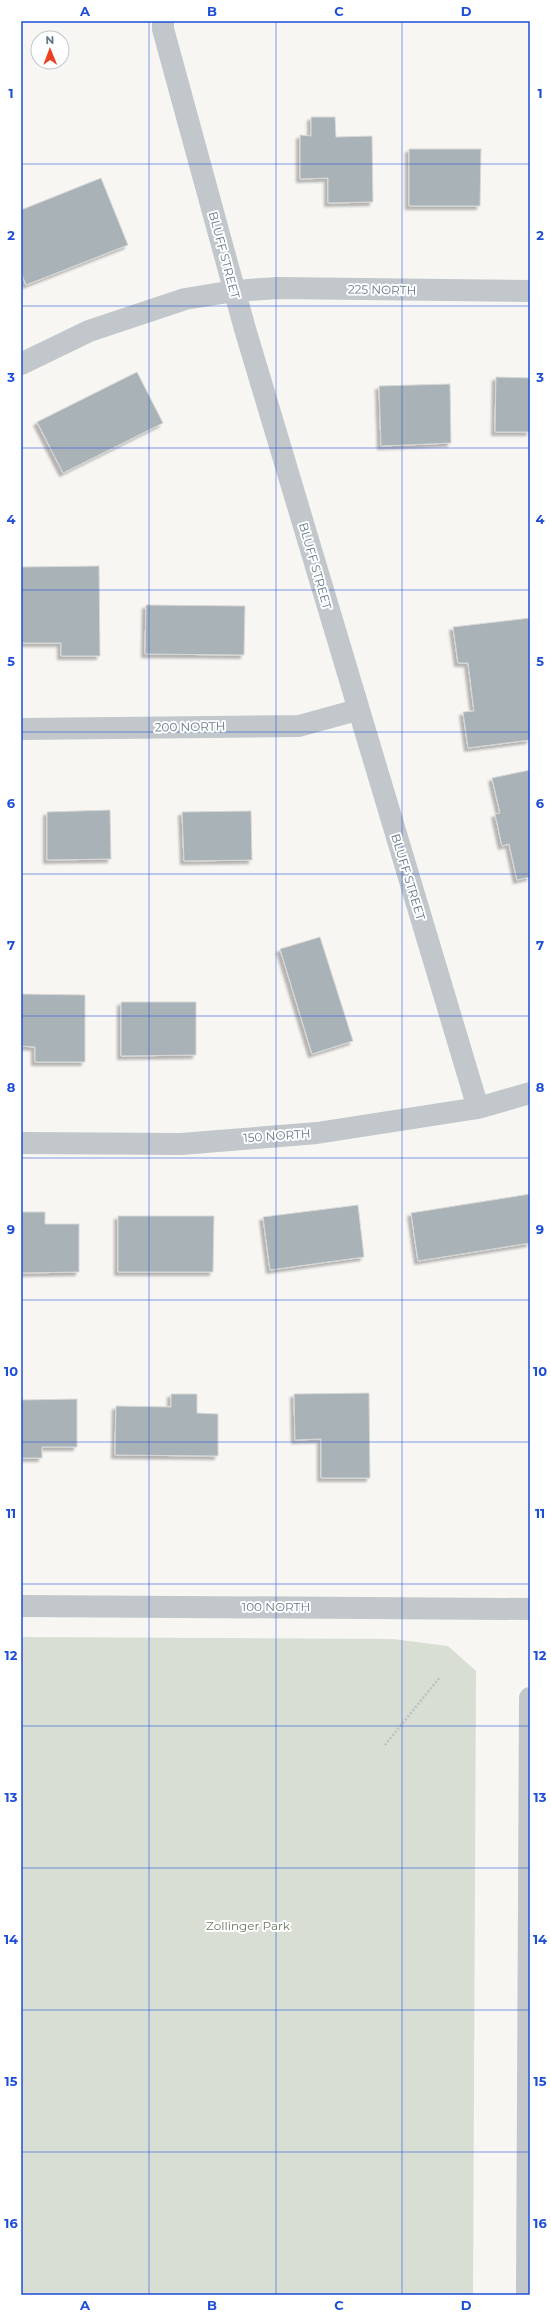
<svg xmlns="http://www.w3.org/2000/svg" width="551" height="2316" font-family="Montserrat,sans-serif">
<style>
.green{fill:#d8ded4}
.building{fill:#a8b2b7;stroke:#d8d8d6;filter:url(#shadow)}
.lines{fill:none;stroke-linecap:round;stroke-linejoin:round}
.path{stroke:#bdc0c2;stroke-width:2.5;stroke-dasharray:2 2;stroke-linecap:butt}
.minor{stroke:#c1c7ca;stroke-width:22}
.tertiary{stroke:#c1c7ca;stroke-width:22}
.grid{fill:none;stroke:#1d4ed8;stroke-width:1;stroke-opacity:0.55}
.labels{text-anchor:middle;stroke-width:4;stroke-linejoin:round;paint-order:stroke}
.street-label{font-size:12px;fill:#647986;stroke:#fff}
.park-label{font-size:12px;fill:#66775f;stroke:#fff}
.neatline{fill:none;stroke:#1d4ed8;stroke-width:1.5}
.grid-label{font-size:13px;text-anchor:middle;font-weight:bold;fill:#1d4ed8}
</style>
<defs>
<filter id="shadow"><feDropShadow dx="-3.5" dy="3.5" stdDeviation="1" flood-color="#0004"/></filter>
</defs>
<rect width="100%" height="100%" fill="#f7f6f3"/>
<path class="green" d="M21,1637L393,1639L448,1646L476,1671L473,2295H21Z"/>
<path class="building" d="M311,117H335L336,137L372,136L373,202L328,203V178L300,179V135L311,136Z
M409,149H481L480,206H409Z
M101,178L128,245L26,285L21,272V210Z
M137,372L163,423L63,473L37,422Z
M496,377L530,378V432H495Z
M450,384L451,443L381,446L379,386Z
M99,566L100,656H61V643H21V567Z
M146,605L245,606L244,655L145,654Z
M530,618V740L468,748L463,712L474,711L468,663H458L453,627Z
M530,770V877L517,880L509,844L502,846L495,814L500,813L492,778Z
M110,810L111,859L47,860V812Z
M251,811L252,860L184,861L182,812Z
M320,937L353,1041L312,1054L280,949Z
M21,994L85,995V1062H35V1047L21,1046Z
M121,1002H196V1055L121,1056Z
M530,1194V1243L418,1261L411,1213Z
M358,1205L364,1257L270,1270L263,1217Z
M21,1212H45V1224H79V1272L21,1273Z
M118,1216H214L213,1272H118Z
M369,1393L370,1478H321V1439L295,1440L294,1394Z
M171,1394H197V1413L218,1414V1456L115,1455L116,1406L171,1407Z
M77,1399V1447H42V1458H21V1400Z"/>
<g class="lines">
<path class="path" d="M385,1745L440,1677"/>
<path class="minor" d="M163,21V29L245,329L478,1108
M21,364L89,331L185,299L234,291L278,288L530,291
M21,729L299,726L357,710
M21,1143L181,1144L317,1133L478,1108L530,1093"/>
<path class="tertiary" d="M21,1606L530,1609
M527,2295L530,1698"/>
</g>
<path class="grid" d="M149,21V2295M276,21V2295M402,21V2295M21,164H530M21,306H530M21,448H530M21,590H530M21,732H530M21,874H530M21,1016H530M21,1158H530M21,1300H530M21,1442H530M21,1584H530M21,1726H530M21,1868H530M21,2010H530M21,2152H530"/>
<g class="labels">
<g class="street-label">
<text transform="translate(224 255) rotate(75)" y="4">BLUFF STREET</text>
<text transform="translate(382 290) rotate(1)" y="4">225 NORTH</text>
<text transform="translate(315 566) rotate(74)" y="4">BLUFF STREET</text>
<text transform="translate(190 727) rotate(-1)" y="4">200 NORTH</text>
<text transform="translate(408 877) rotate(73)" y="4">BLUFF STREET</text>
<text transform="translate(277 1136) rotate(-4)" y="4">150 NORTH</text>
<text x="276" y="1611">100 NORTH</text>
</g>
<g class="park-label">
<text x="248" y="1930">Zollinger Park</text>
</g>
</g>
<rect width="551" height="2316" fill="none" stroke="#ffffff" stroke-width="44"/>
<g transform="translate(50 50) rotate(359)"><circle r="19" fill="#ffffff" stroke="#c1c9cf"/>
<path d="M0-3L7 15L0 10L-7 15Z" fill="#eb411f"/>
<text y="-6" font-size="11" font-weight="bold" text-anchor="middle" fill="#647986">N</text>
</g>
<rect x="22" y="22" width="507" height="2272" class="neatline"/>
<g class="grid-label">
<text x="85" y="16">A</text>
<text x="212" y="16">B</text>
<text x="339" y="16">C</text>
<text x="466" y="16">D</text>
<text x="11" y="98">1</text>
<text x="540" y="98">1</text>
<text x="11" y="240">2</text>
<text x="540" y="240">2</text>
<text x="11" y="382">3</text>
<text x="540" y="382">3</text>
<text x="11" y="524">4</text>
<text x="540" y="524">4</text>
<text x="11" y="666">5</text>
<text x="540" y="666">5</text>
<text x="11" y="808">6</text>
<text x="540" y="808">6</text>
<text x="11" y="950">7</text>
<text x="540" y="950">7</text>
<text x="11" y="1092">8</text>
<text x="540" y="1092">8</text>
<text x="11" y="1234">9</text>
<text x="540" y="1234">9</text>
<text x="11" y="1376">10</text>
<text x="540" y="1376">10</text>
<text x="11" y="1518">11</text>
<text x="540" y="1518">11</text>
<text x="11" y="1660">12</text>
<text x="540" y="1660">12</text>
<text x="11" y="1802">13</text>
<text x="540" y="1802">13</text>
<text x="11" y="1944">14</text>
<text x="540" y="1944">14</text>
<text x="11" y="2086">15</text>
<text x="540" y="2086">15</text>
<text x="11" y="2228">16</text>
<text x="540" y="2228">16</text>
<text x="85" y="2310">A</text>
<text x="212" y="2310">B</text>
<text x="339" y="2310">C</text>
<text x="466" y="2310">D</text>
</g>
</svg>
